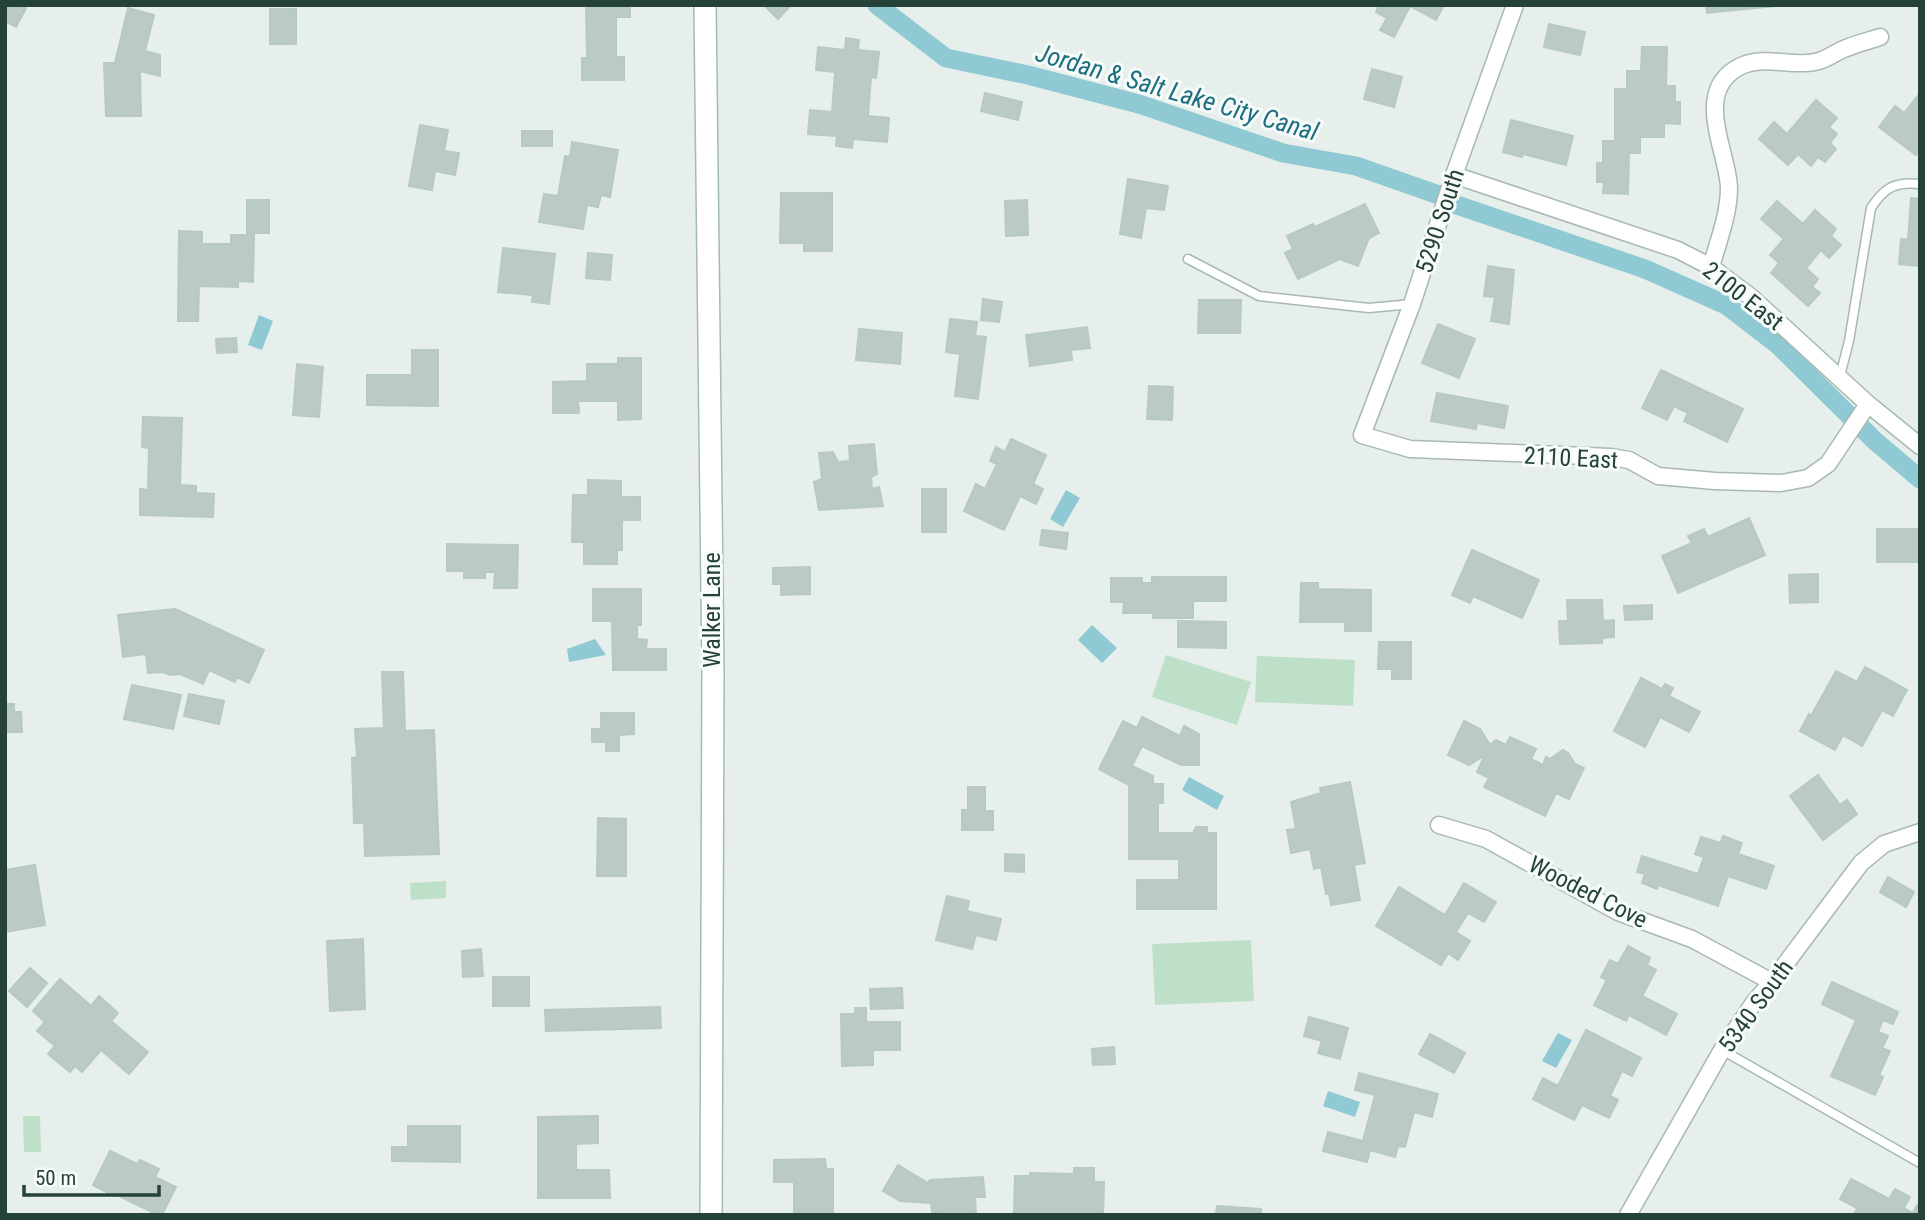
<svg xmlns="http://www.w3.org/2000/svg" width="1925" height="1220" font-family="'Roboto Condensed',sans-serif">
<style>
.green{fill:#bfe0c8}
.water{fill:#8ec9d4}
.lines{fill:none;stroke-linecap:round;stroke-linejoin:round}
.canal{stroke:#8ec9d4;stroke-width:19}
.building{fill:#bbcac4;stroke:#b8c9c2;stroke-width:2}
.lane-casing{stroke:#a8b8b2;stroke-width:11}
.street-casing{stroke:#a8b8b2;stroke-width:19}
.secondary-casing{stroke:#a4bbb3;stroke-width:24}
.lane{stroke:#fff;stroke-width:8}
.street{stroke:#fff;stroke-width:16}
.secondary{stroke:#fff;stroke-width:21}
.labels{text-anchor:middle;stroke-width:6;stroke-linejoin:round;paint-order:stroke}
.street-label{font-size:24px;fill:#24423a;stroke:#f7fbf9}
.water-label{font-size:26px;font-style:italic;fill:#1c6f80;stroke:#f7fbf9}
</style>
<rect width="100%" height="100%" fill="#e6efeb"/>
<path class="green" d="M1166,655L1251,682L1237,725L1152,697Z
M1257,656L1355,660L1353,706L1255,702Z
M446,881V898L411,900L410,883Z
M1251,940L1254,1001L1155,1005L1152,944Z
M23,1116H40L41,1152H24Z"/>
<path class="water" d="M259,315L273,321L262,350L248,345Z
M1066,490L1080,498L1063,527L1050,519Z
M1092,625L1117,648L1102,663L1078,640Z
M595,639L606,655L569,662L567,649Z
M1189,777L1224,796L1217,810L1182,790Z
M1558,1033L1572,1040L1556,1068L1542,1061Z
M1328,1091L1360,1102L1355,1117L1323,1106Z"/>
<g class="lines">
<path class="canal" d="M877,5L946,58L1028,75L1139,104L1283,153L1356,166L1436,194
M1454,204L1645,269L1726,305L1778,345L1875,441L1920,479"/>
</g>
<path class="building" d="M5,5H21L26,8L16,27L5,21Z
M563,5H630V17H616V57H624V80H582V58H587L586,5Z
M764,5H791L778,19Z
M1379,5H1444L1436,20L1410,6L1394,37L1380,30L1387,18L1376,12Z
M1706,5H1775V6L1707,13Z
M128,8L154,15L145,51L160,55V76L140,71L141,116H106L104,63H115Z
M270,9H296V44H270Z
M1549,24L1585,32L1580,55L1544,47Z
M846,38L859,40L858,50L879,52L876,78L871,77L868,116L889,118L887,142L853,139L852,148L836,146L837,136L808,134L810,110L832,112L835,72L816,70L818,47L845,50Z
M1642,47H1667L1666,86H1675V102H1680V124L1664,123V137H1640V153H1629L1628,194L1603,193L1604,182H1597V163H1603V141H1615V89H1627V71H1641Z
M1372,69L1402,77L1394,107L1364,99Z
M985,93L1022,102L1018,120L981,111Z
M1920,93V150L1916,155L1879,127L1895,106L1904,113Z
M1816,100L1837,118L1829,127L1837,134L1830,143L1836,149L1825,162L1818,157L1811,166L1798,154L1788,165L1759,139L1774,122L1787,134Z
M1511,120L1573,136L1566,165L1523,154L1522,157L1503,152Z
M420,125L448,130L444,151L459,153L455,175L435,171L432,190L409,186Z
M522,131H552V146H522Z
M572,142L618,150L610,197L601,195L598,207L587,205L583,229L539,222L544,194L558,196L565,156L570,157Z
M1128,179L1168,186L1164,210L1146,208L1141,238L1120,234Z
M781,193H832V251H804V243H780Z
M1911,198L1920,199V266L1899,264L1901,239L1908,240Z
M247,200H269V233H247Z
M1027,200L1028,235L1006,236L1005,201Z
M1777,201L1803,224L1815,210L1836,229L1831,236L1841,245L1829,258L1821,250L1806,268L1818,279L1812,287L1820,293L1808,306L1771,273L1779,263L1770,255L1784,239L1761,219Z
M1365,204L1379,233L1369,238L1358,266L1340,259L1298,279L1285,253L1293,249L1287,236L1313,224L1315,227Z
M179,231L202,232V244H231V235H254L253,282L238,281V287L199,286L198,321H178Z
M503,248L555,254L549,304L532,302L533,295L498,292Z
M588,253L612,255L610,280L586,278Z
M1488,266L1514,270L1509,324L1491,321L1495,297L1484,296Z
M983,299L1002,302L999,322L981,320Z
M1199,300H1241L1240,333H1198Z
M950,319L977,322L975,336L986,337L978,399L955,396L960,354L946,352Z
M1438,324L1475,339L1459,378L1422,363Z
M1087,327L1090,348L1071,350L1072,360L1030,366L1026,335Z
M859,329L902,333L900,364L856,360Z
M236,338L237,352L217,353L216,339Z
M412,350H438V406L367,405V375H412Z
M618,358H641V419L618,420V401H578L579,413H553V382L587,381V364H618Z
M297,364L323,367L319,417L293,415Z
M1661,370L1743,409L1727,442L1684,421L1688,413L1674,406L1667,420L1642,408Z
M1149,386L1173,387L1172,420L1147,419Z
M1437,393L1508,406L1504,428L1477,423L1476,429L1431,421Z
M143,417L182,418L180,485L196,486V493L214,494L213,517L140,515V489L148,490L149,448L142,447Z
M1011,439L1046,455L1033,484L1043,489L1036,504L1020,496L1004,530L964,511L976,484L985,489L997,464L990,461L996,447L1005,452Z
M874,444L877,474L871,477L872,489L879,487L883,506L819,510L814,482L822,479L819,453L833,452L838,462L850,461L849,446Z
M588,480L621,481V497H640V520H622V550H617V564H584V542H572L573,495H588Z
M922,489H946V532H922Z
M1749,518L1765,555L1678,593L1662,556L1692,543L1688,536L1704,529L1708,537Z
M1877,529H1920V562H1877Z
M1042,530L1068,533L1066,549L1040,545Z
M447,544L518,545L517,588H494L495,572H485V578H464V571H447Z
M1472,550L1539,580L1522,618L1473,596L1470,603L1452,595Z
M810,567V594L781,595V584H773V568Z
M1818,574V602L1790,603L1789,575Z
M1152,577H1226V601H1193V618H1153V613H1123L1124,602H1111V578H1142V583H1152Z
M1301,583H1318V589L1371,590V631H1345V622H1300Z
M593,589H641V625H637V639L647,640L646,649H666V670H613L612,621H593Z
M1567,600H1602L1603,621L1614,620V637L1602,638V643L1560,644L1559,621H1568Z
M1652,605V619L1625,620L1624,606Z
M175,609L264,650L249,683L237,677L235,682L209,670L203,684L180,674L170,675L163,672L148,673L146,654L123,657L118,615Z
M1178,621L1226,622V648L1178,647Z
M1379,642H1411V679H1392V669H1378Z
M1865,667L1907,690L1893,716L1882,710L1862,746L1843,735L1835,750L1800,731L1809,714L1811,716L1836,671L1857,682Z
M382,672H403L405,731L434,730L439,854L365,856L364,823H354L352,758L357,757L355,729L384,728Z
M1641,678L1662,689L1665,684L1673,688L1669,696L1700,712L1689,732L1660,717L1645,747L1614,731Z
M132,685L181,695L173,729L124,719Z
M189,694L224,701L219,724L184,716Z
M5,704H14V712H21L22,732H5Z
M601,713H634V734L619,735V751H606V742H592V729H601Z
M1142,717L1180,736L1184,726L1199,734V765H1181L1142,746L1132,766L1153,776V784H1163V803H1158V833H1193L1196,827H1207V833H1216V909H1137V880H1179V859H1129V785L1099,769L1123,721L1137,728Z
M1464,721L1480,729L1490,745L1496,740L1506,745L1510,737L1536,749L1531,759L1543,765L1546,757L1550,759L1563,750L1568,753L1575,764L1584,768L1569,799L1556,793L1545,816L1484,787L1489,778L1477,772L1485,755L1469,765L1448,755Z
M1818,775L1840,805L1847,800L1857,814L1823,840L1790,796Z
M1350,782L1365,863L1354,865L1360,900L1331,905L1329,893L1326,894L1321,867L1314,869L1310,849L1291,853L1287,830L1296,829L1291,802L1321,793L1320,788Z
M968,787H985V811H993V830H962V810H968Z
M598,818L626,819V876H597Z
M1723,836L1742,843L1738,854L1774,866L1766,889L1728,876L1718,906L1658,885L1657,889L1642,883L1645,874L1637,872L1642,856L1698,874L1704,857L1695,854L1701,837L1721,843Z
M1005,854L1024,855V872L1005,871Z
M35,865L45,925L5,932V870Z
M1888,877L1914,892L1906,907L1880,892Z
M1464,883L1496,902L1484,922L1468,913L1456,932L1470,941L1458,960L1448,953L1441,965L1376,926L1399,887L1445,915Z
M947,896L969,901L967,911L1001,919L996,940L976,935L972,949L936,940Z
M363,939L365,1009L330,1011L327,941Z
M1628,946L1650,958L1647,965L1656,970L1642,996L1677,1014L1666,1035L1629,1015L1626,1021L1594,1005L1607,980L1601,977L1610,960L1618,964Z
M481,949L483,976L463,977L462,951Z
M30,968L47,983L27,1007L9,991Z
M493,977H529V1006H493Z
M60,979L91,1006L99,996L118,1013L111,1021L148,1052L129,1074L101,1050L82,1072L75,1066L70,1072L48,1054L55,1046L37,1031L45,1022L33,1011Z
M1832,982L1898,1012L1893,1024L1883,1020L1878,1032L1888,1036L1882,1048L1890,1051L1879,1075L1883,1077L1875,1095L1831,1076L1856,1020L1822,1004Z
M902,988L903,1008L871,1009L870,989Z
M660,1007L661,1028L546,1031L545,1010Z
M855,1008H866V1022H900V1050H873V1065L842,1066L841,1014H855Z
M1309,1017L1348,1028L1340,1059L1318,1053L1322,1041L1304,1036Z
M1586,1030L1641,1058L1632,1076L1622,1071L1610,1096L1618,1100L1609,1118L1582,1105L1574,1120L1533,1099L1543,1078L1558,1086Z
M1430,1034L1465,1053L1454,1073L1419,1054Z
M1114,1047L1115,1064L1093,1065L1092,1049Z
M1359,1073L1438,1094L1432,1117L1414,1112L1405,1147L1398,1146L1395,1157L1370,1150L1367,1162L1323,1151L1328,1132L1363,1141L1375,1095L1355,1090Z
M598,1116V1143L576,1144V1170H609L610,1198H538V1117Z
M408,1126H460V1162L392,1161V1147H407L408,1149Z
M110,1151L137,1164L140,1160L159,1169L155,1177L176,1187L162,1215H158L109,1191L108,1193L93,1185Z
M825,1159L826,1169H833V1215H794V1182H774V1160Z
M898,1165L928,1183L930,1180L983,1177L985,1197H975L976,1214L944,1215L940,1212H932L931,1203L900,1201L883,1191Z
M1074,1168H1094V1182H1104L1103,1215H1014L1015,1176H1030V1173L1074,1174Z
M1851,1179L1889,1199L1895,1189L1910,1197L1904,1208L1913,1213L1917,1205L1920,1206V1215H1854L1857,1208L1840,1199Z
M1217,1206L1261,1209V1215H1216Z"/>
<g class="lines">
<g class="lane-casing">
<path id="lane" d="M1188,259L1259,296L1369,308L1412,304
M1840,376L1849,341L1871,208C1884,188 1895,181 1920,184
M1722,1050L1920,1163"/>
</g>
<g class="street-casing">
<path id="street" d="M1515,5L1454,175L1412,304L1362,435L1410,449L1611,457L1629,460L1658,476L1715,481L1781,483L1808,478L1828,464L1868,404
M1454,175L1678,250L1711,267L1751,297L1868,404L1920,446
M1711,267C1718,242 1729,214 1729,188C1728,151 1691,90 1741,66C1765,55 1791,67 1815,62C1826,60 1834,53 1844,49C1855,44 1868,41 1880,37
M1439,825L1486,839L1618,912L1692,939L1772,982
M1628,1215L1722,1050L1755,1001L1772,982L1861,863L1884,844L1920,832"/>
</g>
<g class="secondary-casing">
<path id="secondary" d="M705,5L713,672L711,1215"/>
</g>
<use href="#lane" class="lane"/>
<use href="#street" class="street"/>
<use href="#secondary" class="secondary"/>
</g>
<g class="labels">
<g class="street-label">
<text transform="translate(1440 221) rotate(-72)" y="8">5290 South</text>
<text transform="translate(1743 296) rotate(38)" y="8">2100 East</text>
<text transform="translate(1571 458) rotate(3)" y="8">2110 East</text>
<text transform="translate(712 610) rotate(-90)" y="8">Walker Lane</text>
<text transform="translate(1588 892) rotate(27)" y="8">Wooded Cove</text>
<text transform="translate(1756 1006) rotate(-54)" y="8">5340 South</text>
</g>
<g class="water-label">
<text transform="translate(1177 92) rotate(16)" y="9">Jordan &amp; Salt Lake City Canal</text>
</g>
</g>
<rect width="1925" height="1220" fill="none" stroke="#24423a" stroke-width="14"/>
<path d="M24 1185v10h135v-10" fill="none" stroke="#24423a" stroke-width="3.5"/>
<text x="35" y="1185" font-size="21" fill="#24423a" stroke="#f7fbf9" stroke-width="5" paint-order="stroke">50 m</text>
</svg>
